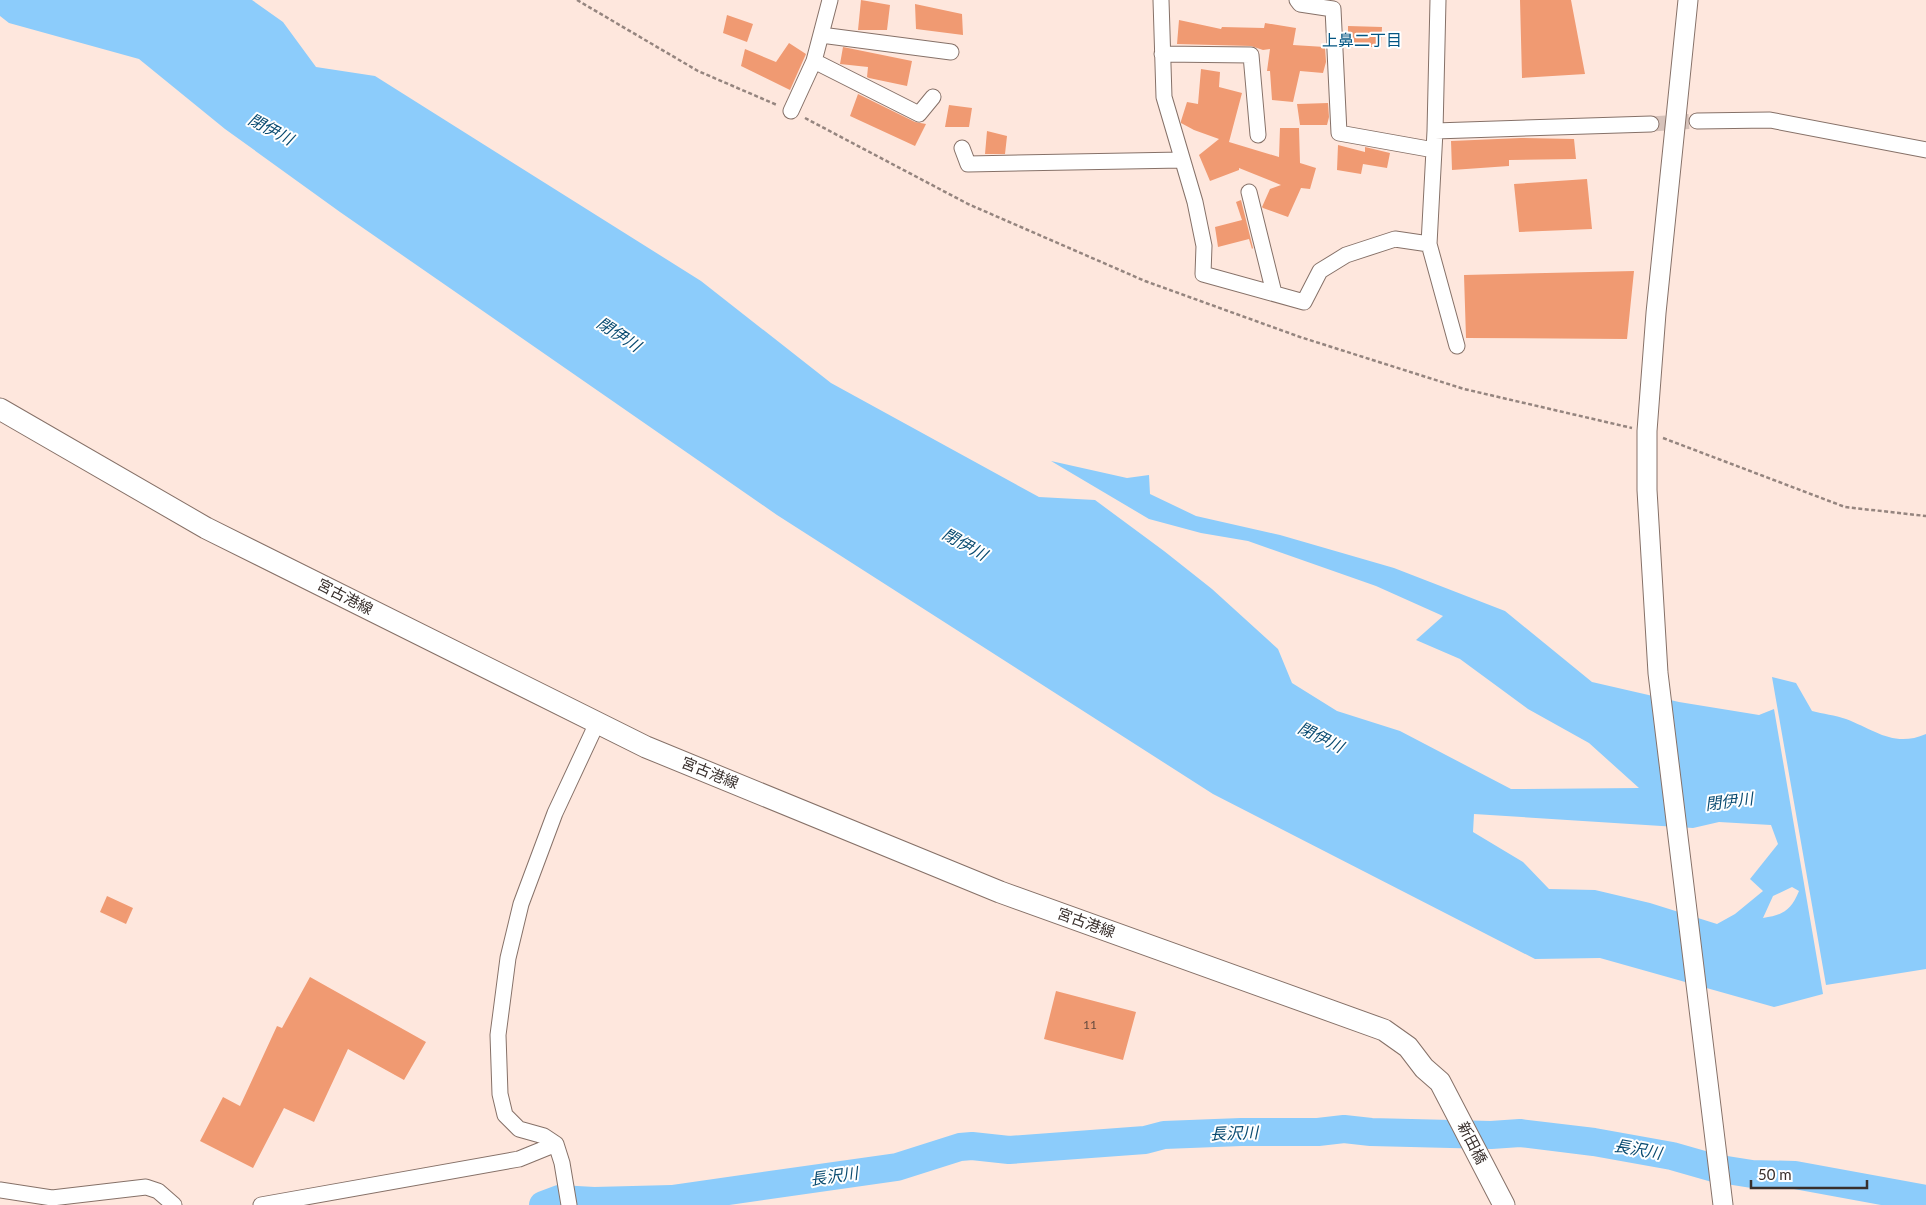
<svg xmlns="http://www.w3.org/2000/svg" width="1926" height="1205" font-family="Lato,'Noto Sans JP',sans-serif">
<style>
.water{fill:#8cccfb;fill-rule:evenodd}
.lines{fill:none;stroke-linecap:round;stroke-linejoin:round}
.river{stroke:#8cccfb;stroke-width:28}
.building{fill:#f09a72}
.minor-tunnel{stroke:#d6c2ba;stroke-width:15;stroke-dasharray:15 8;stroke-linecap:butt}
.minor-casing{stroke:#867168;stroke-width:17}
.tertiary-casing{stroke:#867168;stroke-width:21}
.secondary-casing{stroke:#867168;stroke-width:23}
.path{stroke:#95857f;stroke-width:2.5;stroke-dasharray:4 2.5;stroke-linecap:butt}
.minor{stroke:#fff;stroke-width:15}
.tertiary{stroke:#fff;stroke-width:19}
.secondary{stroke:#fff;stroke-width:21}
.labels{text-anchor:middle;stroke-width:4;stroke-linejoin:round;paint-order:stroke}
.number-label{font-size:12px;fill:#664a3e}
.street-label{font-size:15px;fill:#382f2c;stroke:#fff}
.neighbourhood-label{font-size:16px;fill:#035582;stroke:#fff}
.water-label{font-size:16px;font-style:italic;fill:#094b71;stroke:#fff}
</style>
<rect width="100%" height="100%" fill="#fee7dd"/>
<path class="water" d="M0,0H252L283,22L316,67L375,76L701,281L831,383L1039,497L1095,500L1164,551L1212,589L1278,649L1292,683L1337,711L1400,731L1511,789L1639,788L1589,743L1528,709L1460,659L1416,640L1443,616L1376,586L1248,541L1201,533L1149,519L1051,461L1127,478L1149,475L1150,494L1196,516L1280,535L1394,568L1505,611L1592,682L1679,702L1759,715L1774,709L1823,994L1774,1007L1600,958L1535,959L1213,794L777,515L340,212L225,129L139,59L9,23L0,16ZM1474,814L1693,828L1719,822L1771,825L1778,844L1750,879L1763,891L1735,914L1717,924L1650,903L1595,890L1549,889L1523,862L1473,832ZM1792,887L1799,891C1791,910 1784,915 1763,918L1773,896Z
M1772,677L1796,683L1812,711C1823,714 1835,715 1846,719C1875,730 1894,748 1926,734V969L1826,985Z"/>
<g class="lines">
<path class="river" d="M543,1205L559,1199L594,1201L672,1199L897,1167L960,1147L972,1146L1009,1150L1145,1140L1164,1135L1241,1132H1318L1344,1129L1371,1132L1491,1135L1520,1133L1594,1142L1672,1156L1714,1168L1752,1174L1795,1175L1926,1199"/>
</g>
<path class="building" d="M861,0L890,5L887,30H858Z
M1520,0H1571L1585,74L1522,78Z
M915,4L962,14L963,35L916,29Z
M727,15L753,24L747,42L723,33Z
M1179,20L1221,29L1222,27L1264,28L1265,23L1296,28L1293,45L1325,47L1326,62L1323,73L1300,71L1293,102L1272,100L1270,71H1267L1270,49L1263,50L1251,46L1177,44Z
M1348,26L1382,27L1381,47H1348Z
M789,43L806,54L790,90L741,66L745,49L776,62Z
M843,47L912,61L907,86L869,78L867,77L868,67L840,64Z
M1201,69L1220,72L1219,87L1242,93L1229,142L1279,157L1280,128H1299L1300,163L1316,168L1310,189L1301,188L1288,217L1263,208L1262,207L1270,189L1281,185L1239,168V170L1210,181L1199,155L1219,139L1194,130L1181,123V121L1187,102L1198,104Z
M858,94L915,122L926,124L915,146L850,116Z
M1328,103L1329,117L1327,125H1300L1297,104Z
M949,105L972,108L969,127H945Z
M987,131L1007,136L1005,154H985Z
M1521,138L1574,139L1576,159L1509,160V166L1452,170L1451,141Z
M1338,145L1365,152V147L1390,153L1387,168L1363,164L1361,174L1337,170Z
M1587,179L1592,229L1519,232L1514,184Z
M1241,200L1253,248L1252,249L1249,239L1218,247L1215,227L1242,220L1236,202Z
M1634,271L1627,339L1466,338L1464,275Z
M107,896L133,908L126,924L100,912Z
M310,977L426,1042L404,1080L348,1049L314,1122L284,1108L253,1168L200,1141L223,1097L240,1106L277,1026L282,1028Z
M1056,991L1136,1012L1123,1060L1044,1039Z"/>
<g class="lines">
<path class="minor-tunnel" d="M1651,124L1697,121"/>
<g class="minor-casing">
<path id="minor" d="M1161,0L1164,97L1195,202L1204,246L1203,274L1304,302L1320,271L1346,255L1395,239L1429,244
M1297,0L1300,4L1333,9L1339,133L1434,150
M1438,0L1435,131L1429,244L1457,346
M821,35L951,52
M1162,54L1251,55L1258,135
M814,61L919,114L933,97
M791,111L814,61L830,0
M1697,121L1770,120L1926,150
M1435,131L1651,124
M962,148L968,164L1182,160
M1249,192L1274,293
M0,1190L52,1198L146,1187L158,1191L174,1205
M261,1205L519,1159L556,1144
M569,1205L562,1163L556,1144L544,1136L519,1129L505,1115L500,1094L498,1035L508,958L521,904L555,813L597,723"/>
</g>
<g class="tertiary-casing">
<path id="tertiary" d="M1688,0L1656,313L1647,431V490L1658,673L1723,1205"/>
</g>
<g class="secondary-casing">
<path id="secondary" d="M0,409L206,528L646,747L1000,892L1384,1030L1408,1047L1424,1068L1440,1082L1504,1205"/>
</g>
<path class="path" d="M577,0L698,71L777,105
M805,118L968,204L1145,281L1300,337L1464,389L1632,428
M1663,438L1845,507L1926,516"/>
<use href="#minor" class="minor"/>
<use href="#tertiary" class="tertiary"/>
<use href="#secondary" class="secondary"/>
</g>
<g class="labels">
<g class="number-label">
<text x="1090" y="1029">11</text>
</g>
<g class="street-label">
<text transform="translate(345 597) rotate(27)" y="5">宮古港線</text>
<text transform="translate(710 773) rotate(22)" y="5">宮古港線</text>
<text transform="translate(1086 923) rotate(20)" y="5">宮古港線</text>
<text transform="translate(1472 1143) rotate(63)" y="5">新田橋</text>
</g>
<g class="neighbourhood-label">
<text x="1362" y="46">上鼻二丁目</text>
</g>
<g class="water-label">
<text transform="translate(271 129) rotate(28)" y="6">閉伊川</text>
<text transform="translate(619 334) rotate(33)" y="6">閉伊川</text>
<text transform="translate(965 544) rotate(29)" y="6">閉伊川</text>
<text transform="translate(1321 737) rotate(26)" y="6">閉伊川</text>
<text transform="translate(1729 801) rotate(-7)" y="6">閉伊川</text>
<text transform="translate(1234 1133) rotate(-2)" y="6">長沢川</text>
<text transform="translate(1638 1149) rotate(10)" y="6">長沢川</text>
<text transform="translate(834 1176) rotate(-8)" y="6">長沢川</text>
</g>
</g>
<path d="M1751 1180v8h116v-8" fill="none" stroke="#382f2c" stroke-width="2.5"/>
<text x="1758" y="1180" font-size="15" fill="#382f2c" stroke="#ffffff" stroke-width="4" paint-order="stroke">50 m</text>
</svg>
